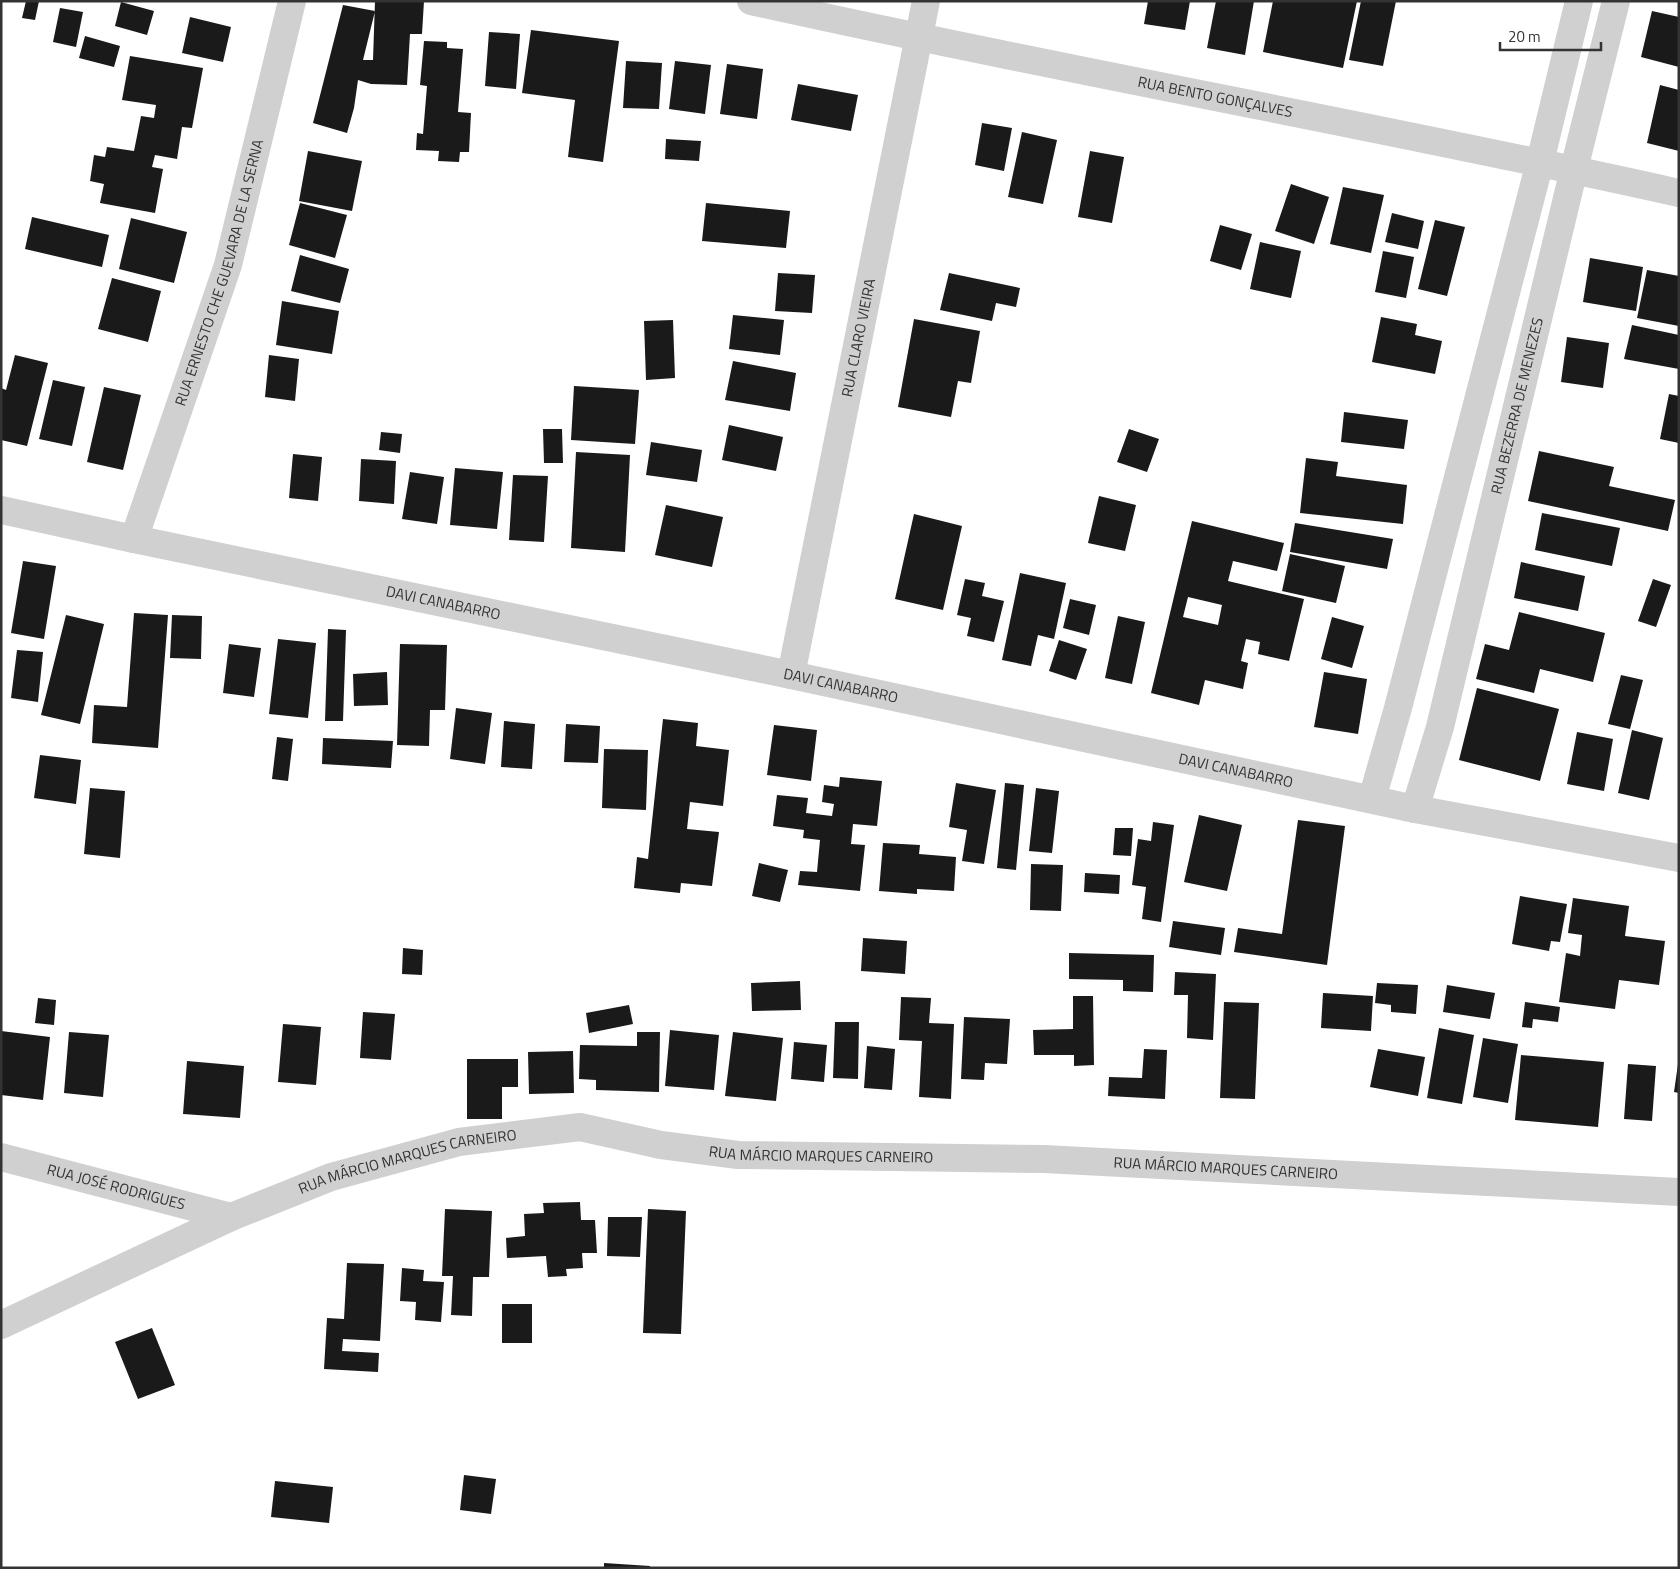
<svg xmlns="http://www.w3.org/2000/svg" width="1680" height="1569" font-family="'Titillium Web',sans-serif">
<style>
.building{fill:#1a1a1a;fill-rule:evenodd}
.lines{fill:none;stroke-linecap:round;stroke-linejoin:round}
.street{stroke:#d0d0d0;stroke-width:28}
.labels{text-anchor:middle;stroke-width:5;stroke-linejoin:round;paint-order:stroke}
.street-label{font-size:15px;fill:#333;stroke:#fff}
</style>
<rect width="100%" height="100%" fill="#fff"/>
<path class="building" d="M26,1H39L35,20L22,18Z
M375,1H424L422,34H410L407,85L371,84L358,80L354,108L347,133L313,123L343,5L375,11L363,60H373Z
M1148,1H1190L1185,30L1144,24Z
M1216,1H1254L1245,55L1207,48Z
M1273,1H1357L1343,68L1263,52Z
M1361,1H1396L1383,66L1349,60Z
M121,2L154,11L147,35L115,26Z
M60,8L83,12L76,47L53,42Z
M1652,11L1679,17V67L1641,57Z
M190,17L231,27L223,62L182,53Z
M531,30L619,41L603,162L568,157L575,100L522,93Z
M489,32L520,34L516,89L485,86Z
M85,36L120,46L114,67L79,58Z
M424,41L447,42V48L463,49L458,112L471,113L469,152H460L459,162L438,161L439,151L416,150L417,133L423,134L427,86L420,85Z
M130,56L203,68L192,128L182,127L177,159L155,155L152,167L163,169L155,213L100,203L104,184L90,181L94,155L105,157L107,147L134,151L141,116L154,118L156,105L122,100Z
M626,61L662,63L659,109L623,108Z
M675,61L711,65L705,114L669,109Z
M727,64L763,69L757,119L720,114Z
M798,84L858,95L851,131L791,120Z
M1660,85L1679,90V151L1647,143Z
M982,123L1012,128L1004,171L975,165Z
M1022,132L1057,140L1043,204L1008,197Z
M666,139L701,141L699,161L665,159Z
M308,151L362,161L352,211L299,201Z
M1090,151L1124,157L1112,223L1078,217Z
M1291,184L1329,197L1314,244L1275,231Z
M1343,187L1384,195L1371,253L1330,244Z
M300,203L347,215L335,258L289,245Z
M706,203L790,211L786,248L702,241Z
M1392,213L1424,221L1418,249L1385,242Z
M32,217L109,235L102,267L25,249Z
M131,218L187,232L174,283L119,269Z
M1435,220L1465,227L1447,296L1418,289Z
M1220,225L1252,234L1241,270L1210,261Z
M1260,242L1301,251L1291,298L1250,289Z
M1383,251L1414,257L1406,298L1375,292Z
M300,255L349,269L340,303L291,291Z
M1590,258L1643,267L1636,311L1583,302Z
M1647,270L1679,276V326L1637,318Z
M778,273L815,275L812,313L775,311Z
M949,273L1020,288L1016,307L996,303L992,321L940,310Z
M112,278L161,291L148,342L98,329Z
M282,301L339,311L332,354L276,345Z
M733,315L784,320L780,355L729,349Z
M1381,317L1417,324L1415,335L1442,341L1435,374L1372,362Z
M914,319L980,331L971,383L958,381L951,417L898,407Z
M673,320L675,378L646,380L644,321Z
M1632,325L1679,335V369L1624,359Z
M1567,337L1609,343L1603,388L1561,382Z
M15,355L48,363L27,446L1,440V388L6,390Z
M269,355L299,359L295,401L265,397Z
M733,361L796,373L790,411L725,400Z
M53,380L85,387L72,446L39,439Z
M574,386L639,390L635,444L571,440Z
M104,387L141,395L123,470L87,462Z
M1669,394L1679,396V443L1660,439Z
M1344,412L1408,420L1404,449L1341,442Z
M729,425L783,437L776,471L722,460Z
M543,429H562L563,463H544Z
M1129,429L1159,439L1147,472L1117,462Z
M381,432L402,434L400,453L379,450Z
M651,442L702,450L697,482L646,475Z
M1539,451L1614,467L1609,486L1675,500L1668,531L1528,501Z
M576,452L630,455L625,552L571,548Z
M293,454L322,457L318,501L289,498Z
M1306,458L1338,462L1336,476L1407,485L1403,524L1300,513Z
M361,459L396,461L394,504L359,501Z
M455,468L503,472L497,529L450,525Z
M410,472L444,477L437,524L402,519Z
M513,475L548,476L544,542L509,540Z
M1099,496L1136,505L1125,551L1088,543Z
M666,505L723,517L712,567L655,555Z
M1542,513L1620,528L1612,566L1535,550Z
M914,514L962,526L943,610L895,599Z
M1192,521L1284,543L1277,571L1233,561L1228,581L1304,599L1289,661L1258,654L1260,642L1246,639L1241,661L1248,663L1243,689L1205,680L1199,705L1151,693ZM1188,597L1222,605L1218,625L1183,617Z
M1295,523L1393,539L1387,569L1290,552Z
M1290,554L1345,566L1336,603L1282,591Z
M23,561L56,566L44,639L11,633Z
M1521,562L1585,576L1578,611L1514,598Z
M1020,573L1066,583L1054,639L1038,635L1031,666L1002,660Z
M965,579L985,583L982,596L1004,601L994,642L967,636L971,618L957,615Z
M1653,579L1671,585L1656,627L1638,621Z
M1070,599L1096,605L1089,635L1063,628Z
M1519,612L1605,633L1593,682L1540,669L1534,693L1476,679L1485,644L1509,650Z
M134,613L168,615L158,748L92,743L94,705L127,707Z
M66,615L104,624L80,724L41,715Z
M172,615L202,616L201,659L170,658Z
M1118,616L1145,622L1132,684L1105,678Z
M1332,617L1364,626L1352,668L1321,659Z
M328,629L346,630L343,721H325Z
M278,639L316,643L308,718L269,714Z
M1059,640L1087,649L1076,680L1049,671Z
M229,644L261,648L254,697L223,693Z
M400,644L447,645L445,710H430L429,746L397,745Z
M17,650L43,652L38,702L11,698Z
M387,672L388,705L354,706L353,674Z
M1324,672L1367,679L1358,734L1314,727Z
M1621,675L1643,680L1630,729L1608,724Z
M1477,688L1559,709L1540,781L1459,760Z
M456,708L492,713L485,764L450,759Z
M663,719L698,723L696,746L729,750L723,806L690,802L687,829L719,832L712,886L681,883L680,893L634,888L637,857L648,859Z
M504,721L535,724L532,769L501,767Z
M566,724L600,726L598,763L564,762Z
M774,725L817,730L811,781L767,775Z
M1632,730L1663,738L1649,800L1618,793Z
M1577,732L1613,739L1604,791L1567,784Z
M277,737L293,739L288,781L272,779Z
M323,738L393,741L391,768L322,764Z
M604,749L648,750L646,810L602,808Z
M40,755L81,760L76,804L34,798Z
M840,777L882,781L877,826L853,824L851,844L865,845L860,891L798,885L800,871L817,872L820,840L803,838L804,830L773,826L777,795L808,798L806,813L832,816L834,804L822,802L824,785L839,787Z
M956,783L996,790L984,864L962,861L967,830L949,827Z
M1005,783L1024,785L1016,870L997,868Z
M90,788L125,791L120,858L84,854Z
M1036,788L1059,791L1052,853L1029,851Z
M1199,815L1242,825L1227,891L1184,882Z
M1298,820L1345,826L1327,965L1234,952L1238,928L1282,934Z
M1153,822L1174,825L1161,922L1142,919L1146,887L1132,885L1138,839L1151,841Z
M1115,828H1133L1131,856L1113,855Z
M883,843L920,845L919,854L956,857L954,891L917,889V894L879,891Z
M759,863L788,870L780,902L752,896Z
M1031,864L1063,865L1061,911L1030,910Z
M1085,873L1120,875L1119,894L1084,892Z
M1520,896L1567,904L1560,942L1551,941L1549,951L1512,944Z
M1573,898L1629,906L1625,936L1665,941L1659,985L1619,980L1615,1009L1559,1002L1566,953L1580,956L1582,935L1568,933Z
M1173,921L1225,928L1221,955L1169,947Z
M863,938L907,941L905,974L861,971Z
M403,948L423,950L422,975L402,974Z
M1069,953L1154,955L1153,992L1123,991V980L1069,979Z
M1175,972L1216,974L1213,1040L1187,1038L1188,995H1174Z
M800,981L801,1010L752,1011L751,983Z
M1377,983L1418,985L1416,1014L1391,1012V1005L1375,1003Z
M1447,985L1495,993L1490,1019L1443,1012Z
M1323,993L1373,996L1371,1031L1321,1028Z
M1073,996H1093L1094,1065L1074,1066V1055H1034L1033,1030L1073,1029Z
M901,997L931,998L929,1023L954,1024L951,1099L919,1097L922,1041L899,1040Z
M38,998L56,1000L54,1025L35,1023Z
M1224,1002L1259,1003L1255,1099L1220,1098Z
M1525,1002L1560,1007L1558,1022L1533,1019L1532,1028L1522,1027Z
M629,1005L633,1024L589,1033L586,1013Z
M363,1012L395,1014L391,1060L360,1058Z
M964,1017L1010,1019L1007,1064L985,1063L984,1080L961,1079Z
M835,1022H859L858,1079L833,1078Z
M283,1024L321,1027L316,1085L278,1082Z
M1439,1028L1474,1035L1462,1104L1427,1098Z
M670,1030L719,1035L714,1090L665,1086Z
M1,1031L50,1037L43,1100L1,1095Z
M69,1032L109,1035L103,1097L64,1093Z
M637,1032H660L659,1092L596,1090V1080L579,1079L580,1045L637,1046Z
M733,1032L783,1038L776,1101L725,1096Z
M1483,1038L1518,1044L1508,1103L1473,1097Z
M794,1042L827,1045L824,1082L791,1079Z
M867,1046L895,1049L892,1090L864,1088Z
M1144,1049L1167,1050L1165,1099L1108,1096L1109,1077L1142,1078Z
M1378,1049L1425,1057L1418,1096L1370,1087Z
M573,1051L574,1093L529,1094L528,1052Z
M1521,1055L1604,1062L1598,1127L1515,1120Z
M467,1059H518V1087H502V1119H467Z
M187,1061L244,1066L240,1118L183,1114Z
M1628,1064L1656,1066L1652,1121L1624,1119Z
M1678,1064L1679,1065V1093L1674,1092Z
M580,1202L581,1220H595L597,1253H582L583,1268L566,1269L567,1276L548,1277L546,1256L507,1258L506,1238L525,1236L524,1214L544,1213L543,1203Z
M445,1209L492,1211L489,1277H473L472,1316L451,1315L453,1276H442Z
M648,1209L686,1211L681,1334L643,1333Z
M608,1217H642L640,1257L607,1256Z
M347,1263L384,1264L380,1341L343,1339L342,1351L379,1353L378,1372L324,1369L327,1318L344,1319Z
M402,1268L424,1270L423,1281L444,1282L441,1322L415,1320L416,1302L400,1301Z
M502,1304H532V1343H502Z
M152,1328L175,1385L138,1399L115,1342Z
M464,1475L496,1479L491,1514L460,1510Z
M275,1481L333,1487L329,1523L271,1517Z
M604,1563L650,1566V1568H604Z"/>
<g class="lines">
<g class="street">
<path id="s1" d="M751,1C1059,70 1371,124 1679,193"/>
<path id="s2" d="M1,510L134,539L791,675L1415,809L1679,858"/>
<path id="s3" d="M134,539L228,265L292,1"/>
<path id="s4" d="M791,675L926,1"/>
<path d="M1372,799L1398,708L1540,162L1579,1"/>
<path id="s5" d="M1415,809L1440,727L1574,169L1616,1"/>
<path id="s6" d="M1,1157L231,1217"/>
<path id="s7" d="M1,1325L231,1217L331,1177L459,1142L580,1127L661,1145L738,1155L1044,1159L1679,1192"/>
</g>
</g>
<g class="labels">
<g class="street-label">
<text dy="5" stroke="none"><textPath href="#s1" startOffset="474">RUA BENTO GONÇALVES</textPath></text>
<text dy="5" stroke="none"><textPath href="#s3" startOffset="280">RUA ERNESTO CHE GUEVARA DE LA SERNA</textPath></text>
<text dy="5" stroke="none"><textPath href="#s4" startOffset="344">RUA CLARO VIEIRA</textPath></text>
<text dy="5" stroke="none"><textPath href="#s5" startOffset="416">RUA BEZERRA DE MENEZES</textPath></text>
<text dy="5" stroke="none"><textPath href="#s2" startOffset="452">DAVI CANABARRO</textPath></text>
<text dy="5" stroke="none"><textPath href="#s2" startOffset="858">DAVI CANABARRO</textPath></text>
<text dy="5" stroke="none"><textPath href="#s2" startOffset="1262">DAVI CANABARRO</textPath></text>
<text dy="5" stroke="none"><textPath href="#s7" startOffset="860">RUA MÁRCIO MARQUES CARNEIRO</textPath></text>
<text dy="5" stroke="none"><textPath href="#s7" startOffset="440">RUA MÁRCIO MARQUES CARNEIRO</textPath></text>
<text dy="5" stroke="none"><textPath href="#s7" startOffset="1265">RUA MÁRCIO MARQUES CARNEIRO</textPath></text>
<text dy="5" stroke="none"><textPath href="#s6" startOffset="119">RUA JOSÉ RODRIGUES</textPath></text>
</g>
</g>
<rect width="1680" height="1569" fill="none" stroke="#333333" stroke-width="5"/>
<path d="M1500 42v8h101v-8" fill="none" stroke="#333333" stroke-width="2.5"/>
<text x="1508" y="42" font-size="15" fill="#333333" stroke="#ffffff" stroke-width="4" paint-order="stroke">20 m</text>
</svg>
